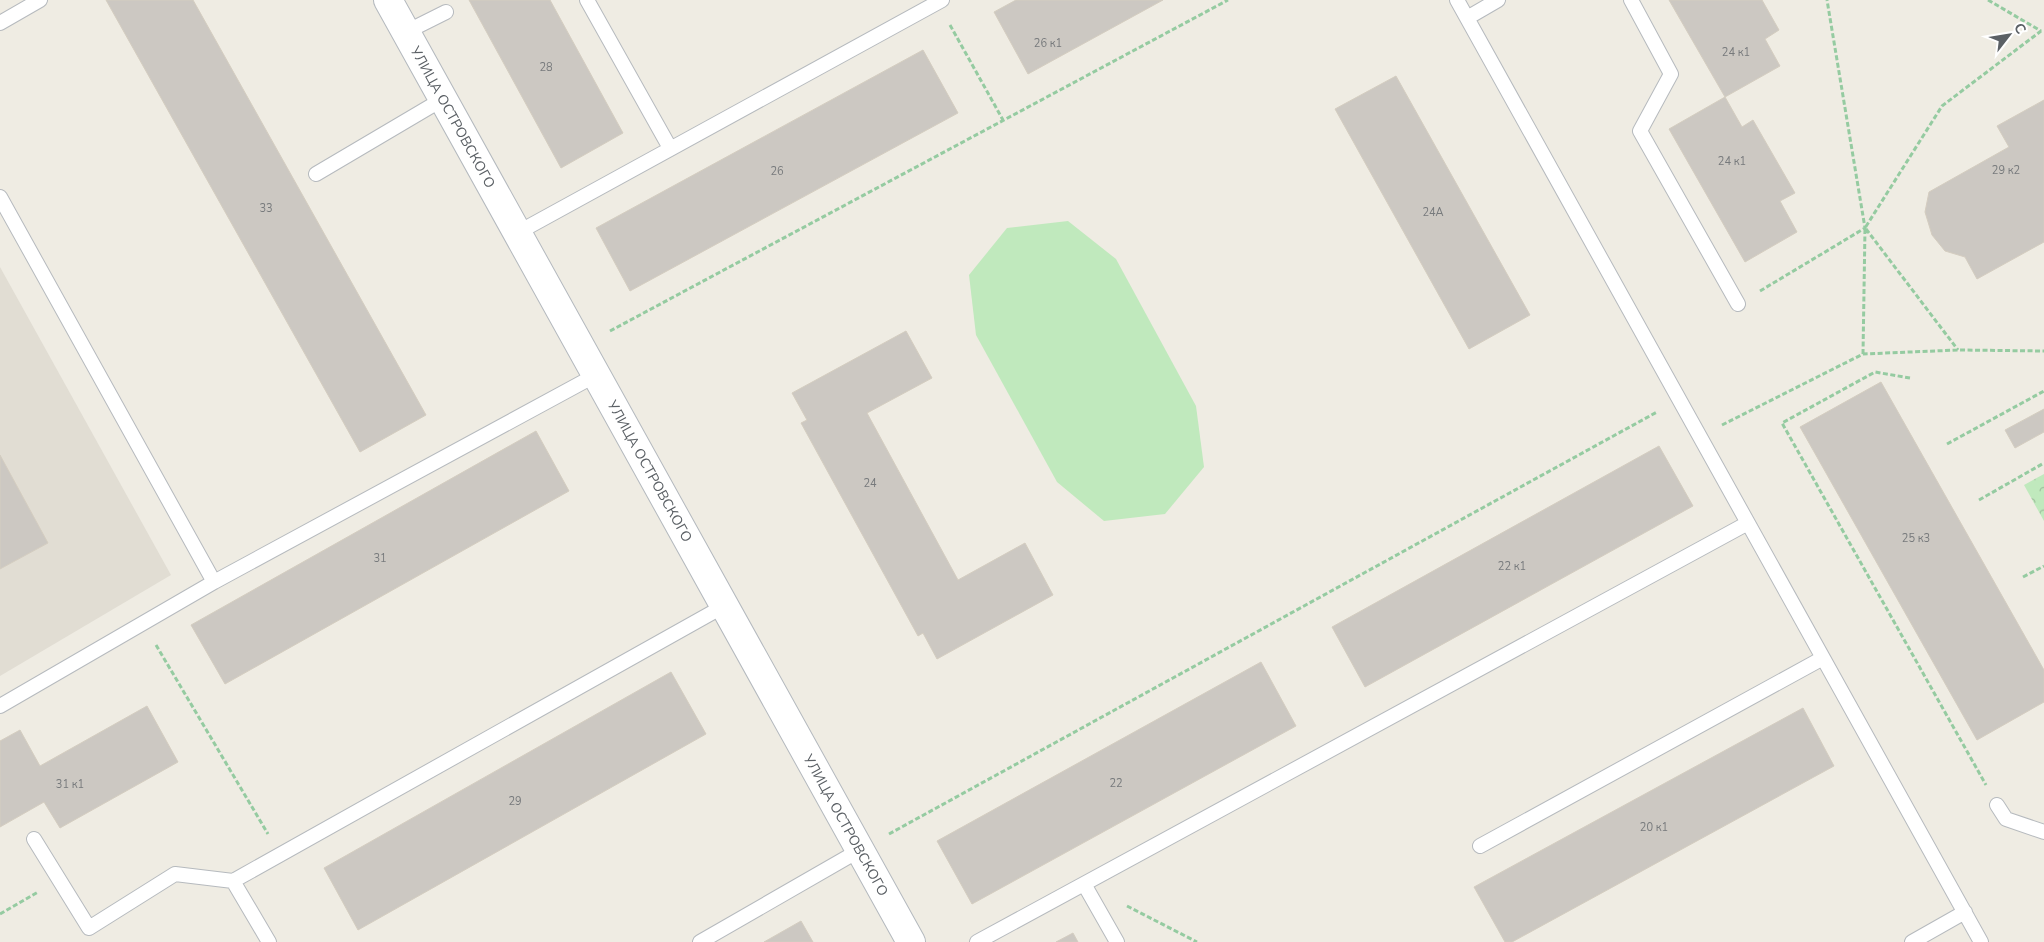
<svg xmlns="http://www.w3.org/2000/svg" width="2044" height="942" font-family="'Nunito Sans',sans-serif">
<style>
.education{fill:#e1ddd3}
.forest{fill:url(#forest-crowns)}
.garden{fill:#c0e9bd}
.building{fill:#ccc8c2;stroke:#d4cdc0}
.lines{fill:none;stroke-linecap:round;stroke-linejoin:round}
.lane-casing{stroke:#b6babe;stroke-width:16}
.secondary-casing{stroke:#b4b9be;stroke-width:30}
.path{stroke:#95cba1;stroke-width:3;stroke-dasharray:5 2.5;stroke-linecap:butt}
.lane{stroke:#fff;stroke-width:14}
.secondary{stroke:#fff;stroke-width:28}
.labels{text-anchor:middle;stroke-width:5;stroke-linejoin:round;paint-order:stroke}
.number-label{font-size:11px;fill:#777a7c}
.street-label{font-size:14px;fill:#5b6065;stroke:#fff}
</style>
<defs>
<pattern id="forest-crowns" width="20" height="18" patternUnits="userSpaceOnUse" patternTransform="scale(1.25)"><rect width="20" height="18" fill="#c0e9bd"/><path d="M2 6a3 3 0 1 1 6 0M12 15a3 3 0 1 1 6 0" fill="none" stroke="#9fc09d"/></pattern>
</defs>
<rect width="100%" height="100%" fill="#efece3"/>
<path class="education" d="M0,267L171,575L0,676Z"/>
<path class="forest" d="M2044,474V521L2024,485Z"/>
<path class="garden" d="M1068,221L1116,259L1196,406L1204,467L1165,514L1104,521L1057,482L976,335L969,275L1007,228Z"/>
<path class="building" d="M106,0H193L426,415L360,452Z
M469,0H550L623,133L561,168Z
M1016,0H1163L1028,74L994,12Z
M1669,0H1762L1779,30L1765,39L1780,66L1725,97Z
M923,50L958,113L630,291L596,228Z
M1396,76L1530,315L1469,349L1335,109Z
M1725,97L1742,127L1753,120L1795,193L1780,201L1797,232L1745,262L1669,129Z
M2044,100V242L1977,279L1965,257L1945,251L1932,235L1925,212L1929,192L2009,147L1997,126Z
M906,331L932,378L867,413L958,580L1025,543L1053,595L937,659L923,633L918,636L801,423L807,420L792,393Z
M1881,382L2044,670V702L1977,740L1800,427Z
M2044,409V432L2015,448L2005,430Z
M536,431L569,491L225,684L191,625Z
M1659,446L1693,506L1365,687L1332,627Z
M0,455L48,543L0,569Z
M1261,662L1296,726L972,904L937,841Z
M671,672L706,734L358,930L324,868Z
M147,706L178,762L60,828L44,802L0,827V741L20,730L40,766Z
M1803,708L1834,766L1512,942H1505L1474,887Z
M801,921L813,942H764Z
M1073,933L1078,942H1056Z"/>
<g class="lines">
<g class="lane-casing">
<path id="lane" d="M587,0L670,148
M1457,0L1981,942
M1631,0L1671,74L1640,131L1738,304
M1467,18L1498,0
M0,23L40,0
M406,32L446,12
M316,174L443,99
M0,197L214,582
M517,233L942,0
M0,706L214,582L596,375
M1997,805L2006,819L2044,832
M34,839L89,928L175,874L233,881
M1480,846L1823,658
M1084,884L1117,942
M269,942L233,881L724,606
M700,942L860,850
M977,942L1748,523
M1912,942L1965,912"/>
</g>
<g class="secondary-casing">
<path id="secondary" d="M388,0L911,942"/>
</g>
<path class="path" d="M1988,0L2041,31
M950,25L1003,120
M1866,229L1958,350
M1760,291L1865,228L1827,0
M610,331L1228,0
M1863,354L1865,228L1942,106L2041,31H2044
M1910,378L1875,372L1782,423L1986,785
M1722,425L1863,354L1958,350L2044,351
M1947,444L2044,391
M1979,500L2044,463
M2023,577L2044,566
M156,645L268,834
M889,834L1657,412
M1127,906L1197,942
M0,914L38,892"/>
<use href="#lane" class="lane"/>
<use href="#secondary" class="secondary"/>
</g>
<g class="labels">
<g class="number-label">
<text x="1048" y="47">26 к1</text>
<text x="1736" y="56">24 к1</text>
<text x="546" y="71">28</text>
<text x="1732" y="165">24 к1</text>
<text x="2006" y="174">29 к2</text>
<text x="777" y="175">26</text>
<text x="266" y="212">33</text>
<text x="1433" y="216">24А</text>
<text x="870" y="487">24</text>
<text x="1916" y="542">25 к3</text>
<text x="380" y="562">31</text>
<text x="1512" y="570">22 к1</text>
<text x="1116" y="787">22</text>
<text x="70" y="788">31 к1</text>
<text x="515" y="805">29</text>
<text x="1654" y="831">20 к1</text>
</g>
<g class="street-label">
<text transform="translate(453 117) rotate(61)" y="5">УЛИЦА ОСТРОВСКОГО</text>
<text transform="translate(650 471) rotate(61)" y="5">УЛИЦА ОСТРОВСКОГО</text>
<text transform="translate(846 825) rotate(61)" y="5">УЛИЦА ОСТРОВСКОГО</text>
</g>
</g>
<g transform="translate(2009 35) rotate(59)" stroke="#ffffff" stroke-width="4" paint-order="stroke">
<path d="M0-4L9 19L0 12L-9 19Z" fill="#5b6065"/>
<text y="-8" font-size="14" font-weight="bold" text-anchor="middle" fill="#5b6065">С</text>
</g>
</svg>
